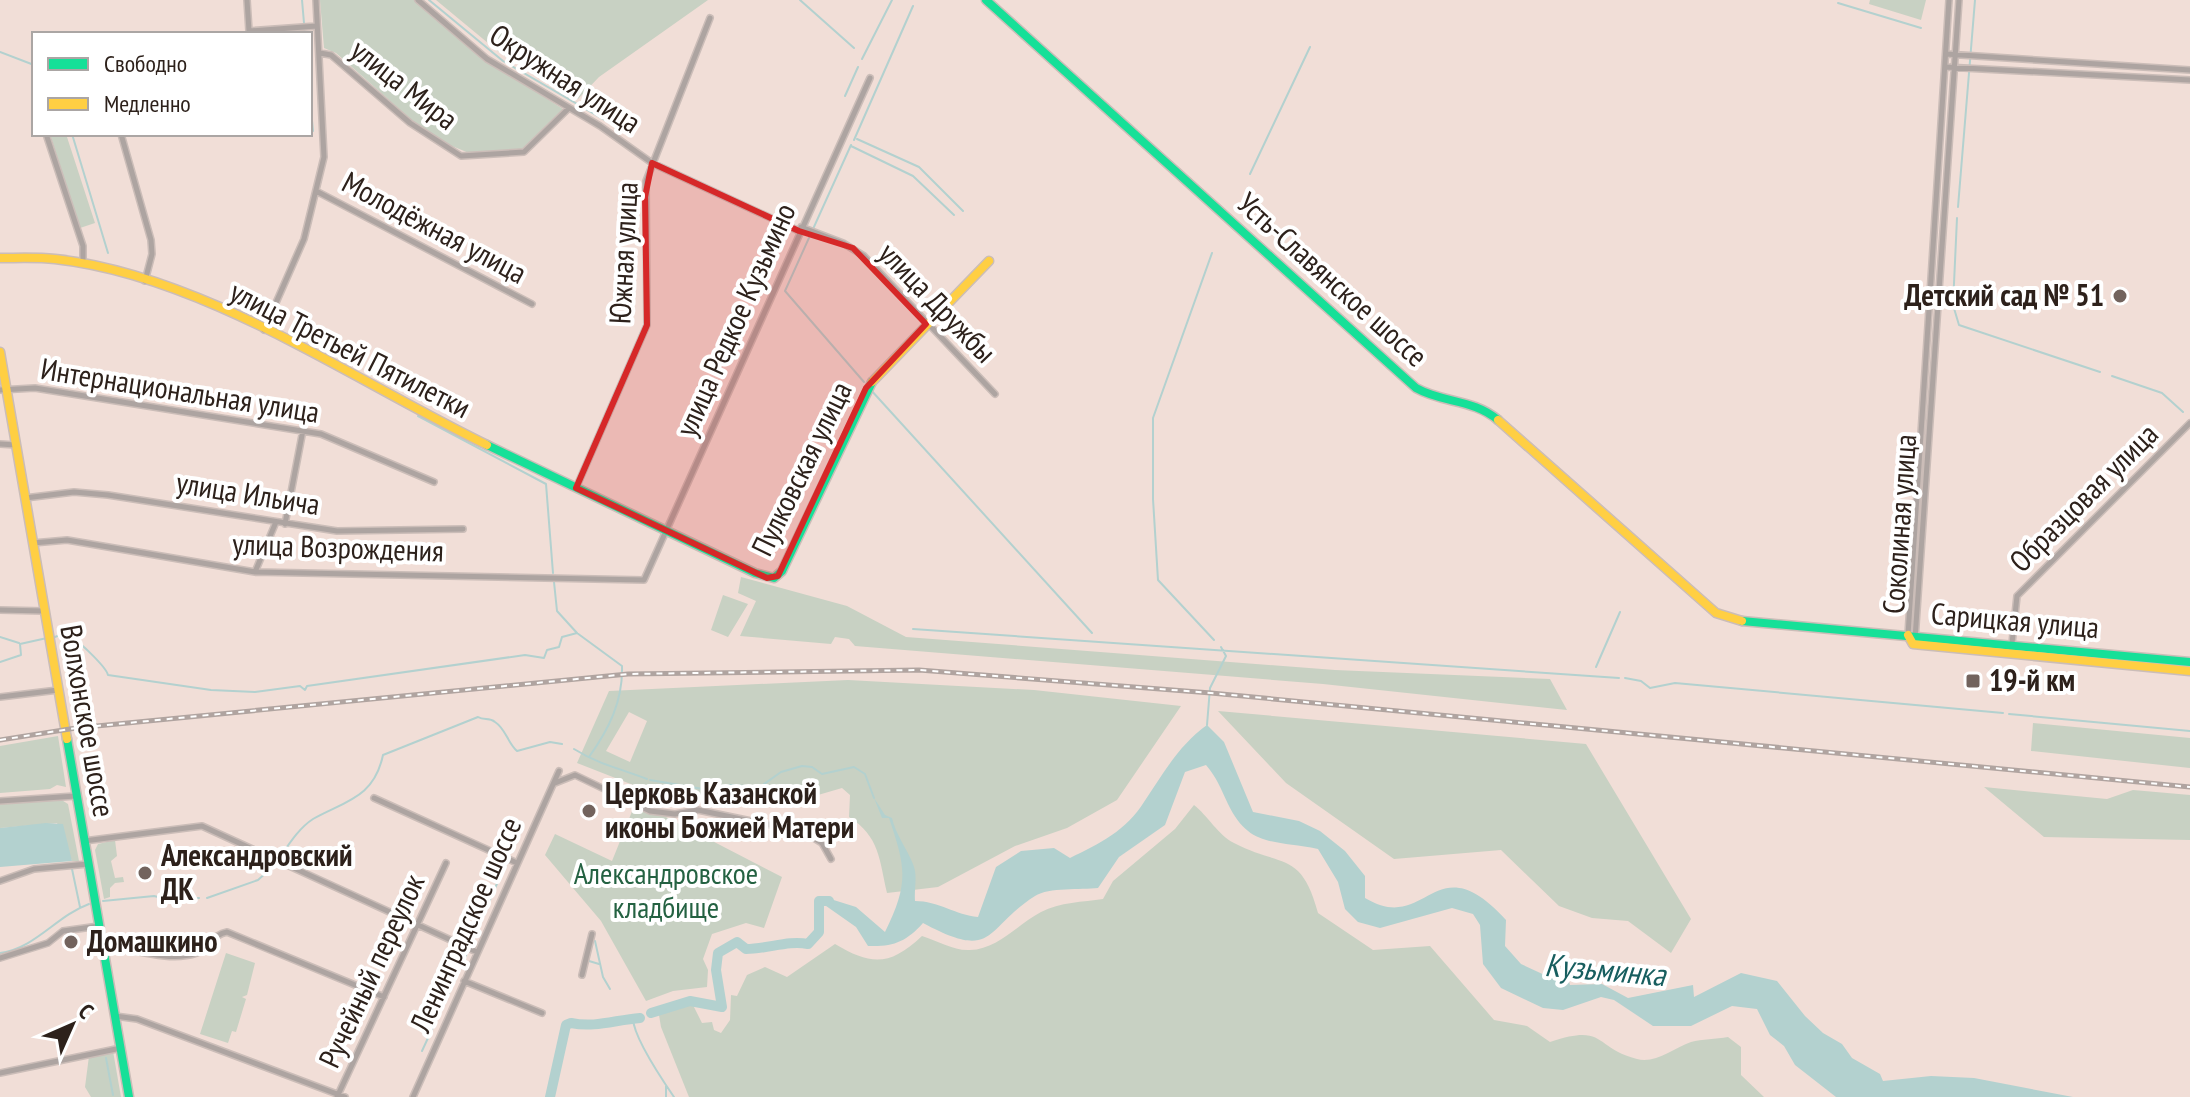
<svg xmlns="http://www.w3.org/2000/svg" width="2190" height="1097" font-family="'PT Sans Narrow',sans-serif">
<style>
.green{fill:#c8d1c3;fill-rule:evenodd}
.water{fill:#b3d1cf}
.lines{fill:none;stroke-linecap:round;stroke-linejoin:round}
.stream{stroke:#b3d1cf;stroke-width:2}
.river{stroke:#b3d1cf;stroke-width:10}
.street-casing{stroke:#cbbdb8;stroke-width:8}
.fast-casing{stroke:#cbbdb8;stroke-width:11}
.slow-casing{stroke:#cbbdb8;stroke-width:11}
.street{stroke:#ada4a1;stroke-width:5}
.fast{stroke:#16e098;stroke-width:8}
.slow{stroke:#ffcf43;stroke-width:8}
.rail-casing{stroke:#b0a4a0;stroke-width:5}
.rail{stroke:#fff;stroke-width:2;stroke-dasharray:6;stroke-linecap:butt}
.marked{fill:#d62828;fill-opacity:0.2;stroke:#d62828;stroke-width:6;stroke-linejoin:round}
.poi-dot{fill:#72635d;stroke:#fff;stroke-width:3}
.labels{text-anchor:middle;stroke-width:8;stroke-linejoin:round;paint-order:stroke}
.street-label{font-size:30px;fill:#2d211b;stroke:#fff}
.poi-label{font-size:30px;font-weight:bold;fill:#2d211b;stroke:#fff;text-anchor:start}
.park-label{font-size:30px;fill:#246242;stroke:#fff}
.water-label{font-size:32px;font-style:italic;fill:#175e5f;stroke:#fff}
</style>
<rect width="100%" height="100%" fill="#f1ded7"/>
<path class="green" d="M320,0H415L486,60L563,109L520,151L469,153L447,144L415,123L336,53L324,48Z
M436,0H708L599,77L578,99L500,53Z
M1870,0H1926L1921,20L1869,4Z
M50,134H66L95,223L80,228Z
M741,577L847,606L906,637L1335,670L1550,679L1567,710L1323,684L855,646L849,639L835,637L831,644L740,636L756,601L738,593Z
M723,595L748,604L728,637L711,630Z
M848,680L1034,690L1181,706L1117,800L1067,828L1015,846L938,887L887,893C879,859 880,837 849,817L850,795L842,788L801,800L669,799L577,763L609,691ZM629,712L647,721L630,762L606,751Z
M1218,711L1586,744L1691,919L1671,953L1628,921L1592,918L1559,906L1501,850L1394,859L1286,783Z
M2033,723L2190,738V768L2031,751Z
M58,736L66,787L57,785L50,789L0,793V746Z
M1984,787L2107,799L2133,790L2190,795V840L2044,837Z
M60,799L68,804L79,861H72L57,823L0,828V804Z
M1194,805C1207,815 1219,836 1234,843C1282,868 1301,850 1318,913L1373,950L1430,946L1494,1020L1527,1026L1550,1042C1607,1023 1593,1048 1637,1059C1655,1064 1674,1048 1691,1042C1702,1039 1716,1039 1728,1037L1741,1047V1075L1764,1097H689L661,1027L659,1015L697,1003L694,1007L702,1023L712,1022L714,1030L721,1033L730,1020L731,995L737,996L747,975L765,967L787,977L835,944C872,966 890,966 922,936C938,941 954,951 970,950C998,949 1018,924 1041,912C1060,902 1083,902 1103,899L1113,881L1175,829Z
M633,809L664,816L782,877L764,928L746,923L712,934L703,959L708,970L707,987L673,991L646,1001L601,921L545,855L555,834L612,861Z
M115,840L117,856L111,861L115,878L123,877L124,882L115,883L110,888V897L104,899L95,850L98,844Z
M226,953L255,963L247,995L242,997L246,999L236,1032L232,1031L228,1043L200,1034Z
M113,1051L121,1097H91L85,1087L89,1056Z"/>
<path class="water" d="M1207,725L1224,742L1253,812L1299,821L1320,831L1345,851L1365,876V898C1428,936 1434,841 1506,920L1505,946L1521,964L1549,977L1558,967L1566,971L1570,985L1602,984L1628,998L1693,985L1694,997L1741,973L1777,981L1805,1016L1823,1033L1842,1044L1852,1058L1880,1074L1883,1081L1931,1076L1974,1078L2073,1097H1836L1795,1065L1784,1046L1770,1035L1757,1009L1732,1006L1691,1026H1653L1614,1000L1601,997L1563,1010L1543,1008L1501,988L1483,964L1480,925L1473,914L1452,908L1380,928L1358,922L1345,909L1338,882L1318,849C1275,840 1249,848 1228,804C1221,789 1217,778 1206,765L1185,772L1165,825L1119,857L1098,888C1081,890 1049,887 1035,896C983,929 996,962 923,923C906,942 893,947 868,946L856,927L819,901L824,897L856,907L885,932C910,882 905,866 889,818H882L874,798L885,815L892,818C896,835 906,847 913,864C918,876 914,887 915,901C938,901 956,915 978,917L996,867L1021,851L1054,848L1070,858C1099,844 1127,830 1144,802C1163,774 1178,746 1207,725Z
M46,823L63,824L72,861L0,867V828Z"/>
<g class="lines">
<path class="stream" d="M302,0L304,23
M429,0L503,61L615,126
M800,0L854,48
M1838,3L1921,28
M304,30L305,34
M0,52L34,65
M862,59L892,0
M845,96L858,67
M310,100L313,131
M72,134L108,253
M857,139L919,167L963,211
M854,140L913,6
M851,145L785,291L864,382
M851,146L913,176L954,215
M1250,174L1310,47
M1958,207L1975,0
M1957,218L1953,305L1959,325L2100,372
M1212,253L1153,418V499L1158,580L1214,640
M2112,376L2162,393L2183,412
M870,389L1092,633
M418,416L546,484L553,573
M554,582L557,611L577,633
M913,629L1619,678
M0,637L19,643
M53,638C57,636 61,634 66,635C75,636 106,667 108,675L211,690L255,692L300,686L305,690L307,686L525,655L544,658L547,650L559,647L562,637L577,633L622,666C623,701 609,729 589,757
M0,662L21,655L20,644L47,638
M1596,667L1620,612
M1625,678L1641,681L1650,688L1675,683L2003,713
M2009,714L2190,731
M1207,725L1210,688L1226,656L1221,647
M574,749C598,764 621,769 647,779
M650,780L709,790L731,785L760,787L781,772L802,766L812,767L822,774L854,767L865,774L874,798
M280,857C289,844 299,828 313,819C345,801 374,798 383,755L478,717C484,721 489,717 495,722C506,729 507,742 517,751L550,742L562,744
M72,869L80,907
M207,898L258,880L277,863
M103,901L154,896L174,901L199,898
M595,941L603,977L610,989
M471,943L506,863
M0,953C36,948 56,916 89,904
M463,961L466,955
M589,961L599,964
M447,997L462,964
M633,1019C634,1038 661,1078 674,1097
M422,1051L445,1001
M106,1058L113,1095
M666,1097V1086"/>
<path class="river" d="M651,1013L690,1001L722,1007L716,970L718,953L737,942L746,949C768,949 788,940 808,944L819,932V901H829
M550,1097L566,1025L571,1023C595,1028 615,1020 640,1018"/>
<g class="street-casing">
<path id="street" d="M247,0L249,31L317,26
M418,0L487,59L600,126L652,163L799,231
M320,53L331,55L410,123L461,156L524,152L569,108
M1946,54L2190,70
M1945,67L2190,80
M46,134L83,246V264
M121,134L151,240L152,254L145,281
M316,191L532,304
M801,227L843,243L864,256L995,394
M264,330L304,239L324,157L316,0
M0,390L35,388L321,434L434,482
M0,444L16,445
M576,488L647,325L646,181L710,18
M25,498L74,492L108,495L337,531L463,529
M285,524L303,430
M33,543L67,540L255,572L644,580L870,78
M255,572L276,522
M0,610L44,611
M1908,635L1949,0
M1915,639L1959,0
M2011,653L2017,596L2190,423
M0,697L58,690
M555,783L575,775L650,811L675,814L698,810L804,832L822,843L831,859
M374,798L517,863
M0,801L76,796
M84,841L202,826L477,952
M0,881L34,869L88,864
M104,949C134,946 166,964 197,953C209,949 213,934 227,932L384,997
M0,958L48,943L63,931L99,926
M582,975L592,934
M464,981L542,1013
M115,1016L137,1019L345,1097
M0,1073L121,1048
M337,1097L446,863
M413,1097L559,771"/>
</g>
<g class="fast-casing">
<path id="fast" d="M986,0L1416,388C1442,403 1474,399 1498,420
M487,445L755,573L774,578L782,571L872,382
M1742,621L2190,662
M67,739L129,1097"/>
</g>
<g class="slow-casing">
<path id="slow" d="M0,258C18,258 37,257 55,259C203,275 355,381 487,445
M0,352L67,739
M872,382L989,261
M1498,420L1716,613L1742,621
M1908,635L1913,644L2190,671"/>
</g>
<use href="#street" class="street"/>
<use href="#fast" class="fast"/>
<use href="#slow" class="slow"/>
<g class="rail-casing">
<path id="rail" d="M0,740L76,728L628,674L919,670L1211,693L2190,787"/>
</g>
<use href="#rail" class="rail"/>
</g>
<path class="marked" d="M652,163L799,231L853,248L926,324L866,388L778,576L767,578L576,488L647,325L645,197Z"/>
<g class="poi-dot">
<circle cx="2120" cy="296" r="8"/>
<rect x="1965" y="673" width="16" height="16" rx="4"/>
<circle cx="589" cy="811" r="8"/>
<circle cx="145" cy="873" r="8"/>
<circle cx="71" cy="942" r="8"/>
</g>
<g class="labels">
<g class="street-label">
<text transform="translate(565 79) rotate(33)" y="10">Окружная улица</text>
<text transform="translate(404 85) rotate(38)" y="10">улица Мира</text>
<text transform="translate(434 228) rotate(28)" y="10">Молодёжная улица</text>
<text transform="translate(624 253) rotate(-87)" y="10">Южная улица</text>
<text transform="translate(1332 280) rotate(42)" y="10">Усть-Славянское шоссе</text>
<text transform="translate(937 303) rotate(46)" y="10">улица Дружбы</text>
<text transform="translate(736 320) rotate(-66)" y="10">улица Редкое Кузьмино</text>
<text transform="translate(350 350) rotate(27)" y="10">улица Третьей Пятилетки</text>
<text transform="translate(180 391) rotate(9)" y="10">Интернациональная улица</text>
<text transform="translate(802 469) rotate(-64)" y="10">Пулковская улица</text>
<text transform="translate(248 494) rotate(9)" y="10">улица Ильича</text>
<text transform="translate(2084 498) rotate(-45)" y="10">Образцовая улица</text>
<text transform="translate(1900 524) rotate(-86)" y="10">Соколиная улица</text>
<text transform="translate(338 548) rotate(2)" y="10">улица Возрождения</text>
<text transform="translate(2015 621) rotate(5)" y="10">Сарицкая улица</text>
<text transform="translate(87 721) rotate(80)" y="10">Волхонское шоссе</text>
<text transform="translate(466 925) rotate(-66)" y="10">Ленинградское шоссе</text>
<text transform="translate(372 971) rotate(-65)" y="10">Ручейный переулок</text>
</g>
<g class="poi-label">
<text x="2104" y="306" text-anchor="end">Детский сад № 51</text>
<text x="1989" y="691">19-й км</text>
<text x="605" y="804">Церковь Казанской<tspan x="605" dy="34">иконы Божией Матери</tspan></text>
<text x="161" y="866">Александровский<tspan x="161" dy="34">ДК</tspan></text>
<text x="87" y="952">Домашкино</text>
</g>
<g class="park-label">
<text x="666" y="884">Александровское<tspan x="666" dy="34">кладбище</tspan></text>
</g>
<g class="water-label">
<text transform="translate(1605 970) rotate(5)" y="11">Кузьминка</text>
</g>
</g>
<rect x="32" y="32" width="280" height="104" fill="#ffffff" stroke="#aba6a4" stroke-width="2"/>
<rect x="48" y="58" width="40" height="12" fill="#16e098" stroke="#aba6a4" stroke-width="2"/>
<text x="104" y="72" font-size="24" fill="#2d211b">Свободно</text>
<rect x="48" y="98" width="40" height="12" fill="#ffcf43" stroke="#aba6a4" stroke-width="2"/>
<text x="104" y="112" font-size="24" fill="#2d211b">Медленно</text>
<g transform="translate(72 1025) rotate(45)" stroke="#ffffff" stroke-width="6" paint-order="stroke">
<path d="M0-6L14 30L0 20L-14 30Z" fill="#2d211b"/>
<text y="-12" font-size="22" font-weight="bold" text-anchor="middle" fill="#2d211b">С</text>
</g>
</svg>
